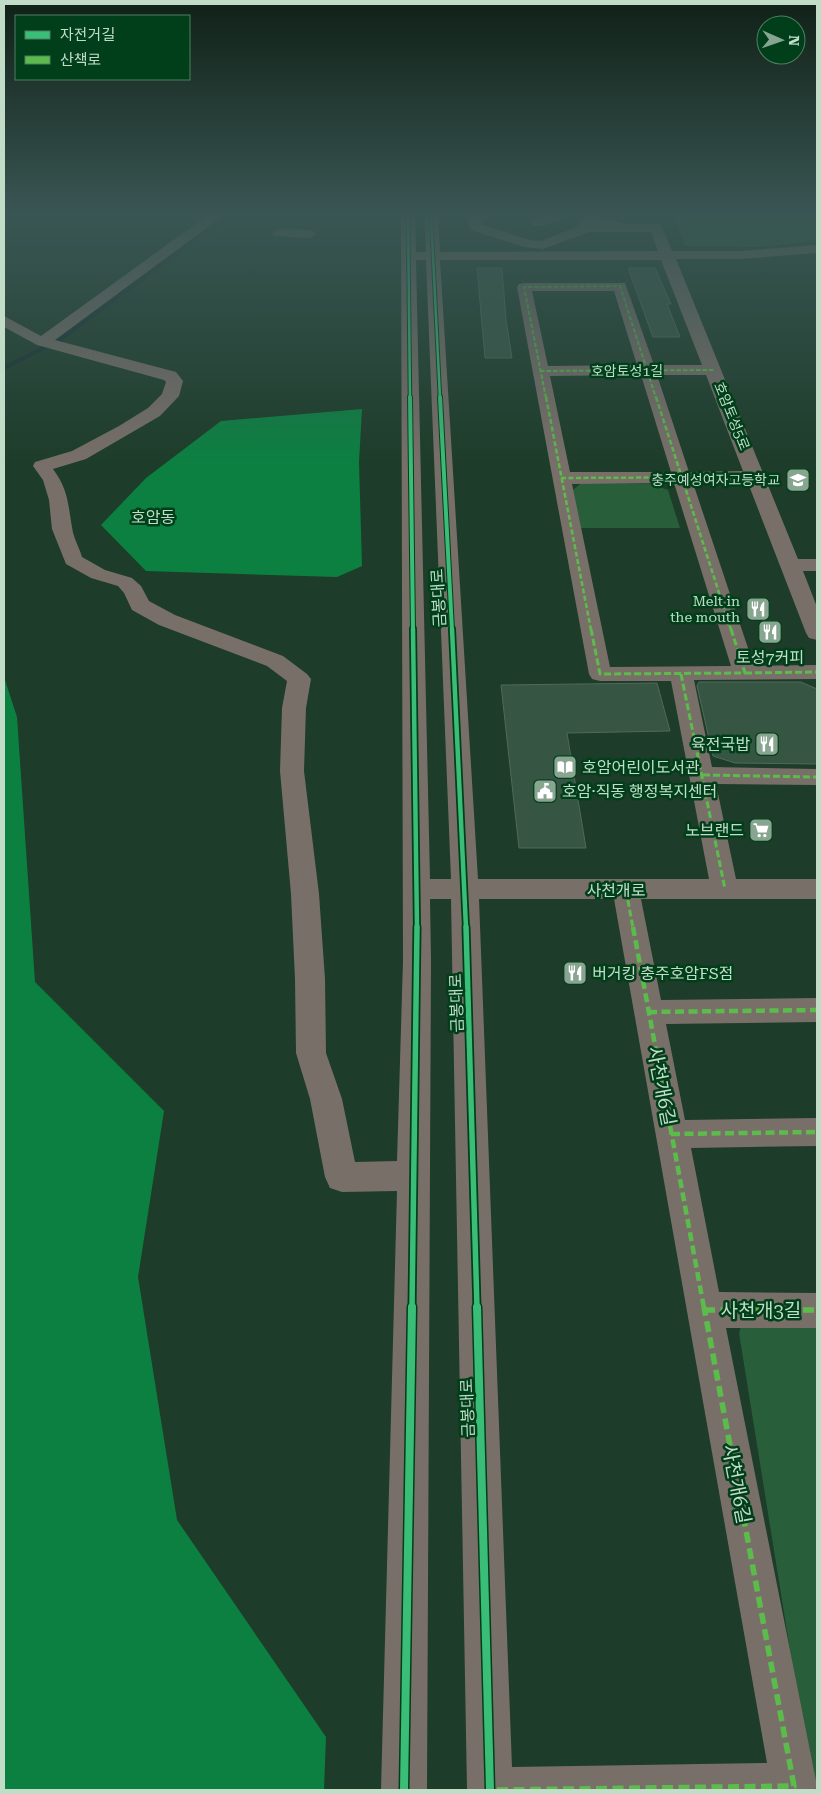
<svg xmlns="http://www.w3.org/2000/svg" width="821" height="1794" font-family="'Roboto Serif','Noto Sans KR',serif">
<style>
.green{fill:#285f3a}
.forest{fill:#0c8041}
.lines{fill:none;stroke-linecap:round;stroke-linejoin:round}
.stream{stroke:#182f31;stroke-width:4}
.building{fill:#365643;stroke:#516959}
.minor{fill:#796f69;fill-rule:evenodd}
.quiet-far4{stroke:#5cbc4b;stroke-width:2;stroke-dasharray:4.5 2;stroke-linecap:butt}
.quiet-far3{stroke:#5cbc4b;stroke-width:2.5;stroke-dasharray:5 2.5;stroke-linecap:butt}
.quiet-far2{stroke:#5cbc4b;stroke-width:3;stroke-dasharray:7 3;stroke-linecap:butt}
.quiet-far1{stroke:#5cbc4b;stroke-width:4.5;stroke-dasharray:9 4.5;stroke-linecap:butt}
.quiet{stroke:#5cbc4b;stroke-width:5.5;stroke-dasharray:11 5.5;stroke-linecap:butt}
.cycleway-far4-casing{stroke:#013f1b;stroke-width:4.5}
.cycleway-far3-casing{stroke:#013f1b;stroke-width:6}
.cycleway-far2-casing{stroke:#013f1b;stroke-width:8}
.cycleway-far1-casing{stroke:#013f1b;stroke-width:9}
.cycleway-casing{stroke:#013f1b;stroke-width:11}
.cycleway-far4{stroke:#3abd76;stroke-width:2.5}
.cycleway-far3{stroke:#3abd76;stroke-width:4}
.cycleway-far2{stroke:#3abd76;stroke-width:4.5}
.cycleway-far1{stroke:#3abd76;stroke-width:5.5}
.cycleway{stroke:#3abd76;stroke-width:8}
.labels{text-anchor:middle;stroke-width:5;stroke-linejoin:round;paint-order:stroke}
.far-street-label{font-size:14px;fill:#c1ddc7;stroke:#013f1b}
.far-poi-label{font-size:14px;fill:#c1ddc7;stroke:#013f1b;text-anchor:end}
.far-quarter-label{font-size:16px;fill:#c1ddc7;stroke:#013f1b}
.street-label{font-size:16px;fill:#c1ddc7;stroke:#013f1b}
.poi-label{font-size:16px;fill:#c1ddc7;stroke:#013f1b;text-anchor:start}
.near-street-label{font-size:19px;fill:#c1ddc7;stroke:#013f1b}
</style>
<rect width="100%" height="100%" fill="#1d3c29"/>
<path class="green" d="M674,215H817V241L759,247L685,246Z
M581,483L651,484L668,490L680,528H581L572,491Z
M817,1322V1785L810,1774L739,1333L741,1326Z"/>
<path class="forest" d="M362,409L359,462L362,566L337,577L146,571L101,525L146,478L221,421Z
M4,677L17,717L35,982L164,1111L138,1277L177,1520L326,1737L324,1790H4Z"/>
<g class="lines">
<path class="stream" d="M4,368L61,339L229,215"/>
</g>
<path class="building" d="M477,268H502L506,320L512,358H485Z
M628,268H655L671,304H667L680,337H653Z
M699,682H801L817,689V764L735,763L713,756L697,686Z
M657,683L670,731L567,733L586,848H519L501,685Z"/>
<g class="lines">
<path class="minor" d="M208,215H224L55,340L176,372L183,381L179,396L160,416L86,459L53,469C68,489 68,504 72,527C73,537 79,547 82,557L105,570L132,578L141,586L149,601L175,615L283,656L307,674L311,679L306,708L304,771L319,894L325,979L326,1053L342,1099L355,1162L397,1161L403,961L401,215H415L416,252H426L424,215H438L440,252L658,251L651,232H589L543,249L524,247L471,230L468,219L472,215H491L482,221L483,225L530,240L541,241L579,226L577,224C589,208 611,221 625,224C637,226 649,222 661,225L672,251H740L817,245V253L740,259H676L798,559H817V571H803L817,607V640L809,638L806,633L748,483H693L754,666L817,665V679L694,680L712,767L817,769V785L716,784L736,879H817V899H641L661,1000L817,998V1022L666,1024L685,1120L817,1118V1146L691,1148L719,1292L817,1293V1328H726L817,1786L815,1790H467L451,899H430L431,961L427,1790H381L397,1191L342,1192L330,1188L325,1177L310,1099L296,1053L295,979L291,894L280,771L282,708L287,681L267,666L159,625L132,610L124,593L118,586L91,578L66,564L52,529L49,500L43,480L33,466L35,462L72,451L119,426L148,408L162,394L166,382L164,380L37,345L4,327V316L41,336ZM416,260H426L451,879H430ZM440,260H661L702,365H654L625,283H524L519,284L517,287L589,674L592,679L600,681H671L709,879H478ZM532,291H614L637,365L548,366ZM641,375L671,472H570L550,376ZM657,375H706L743,471L689,472ZM674,483L731,666L610,667L572,484ZM479,899H614L767,1763L512,1767Z
M545,215H565L563,218L543,226H533L531,223L533,220Z
M279,229L310,230L317,234L310,238L274,236L272,233Z"/>
<path class="quiet-far4" d="M540,371L714,370
M546,398L524,287L620,286L656,398"/>
<path class="quiet-far3" d="M546,397L591,630
M656,397L731,630
M561,478L756,477"/>
<path class="quiet-far2" d="M591,629L600,674L745,673L731,629
M745,673L817,672
M681,674L725,889
M703,775L817,777
M626,890L633,928"/>
<path class="quiet-far1" d="M633,927L704,1308
M648,1012L817,1010
M671,1134L817,1132"/>
<path class="quiet" d="M704,1310H817
M497,1790L794,1786L704,1307"/>
<g class="cycleway-far4-casing">
<path id="cycleway-far4" d="M408,215L410,398
M431,215L440,398"/>
</g>
<g class="cycleway-far3-casing">
<path id="cycleway-far3" d="M410,397L413,630
M440,397L452,630"/>
</g>
<g class="cycleway-far2-casing">
<path id="cycleway-far2" d="M413,629L417,928
M452,629L466,928"/>
</g>
<g class="cycleway-far1-casing">
<path id="cycleway-far1" d="M466,927L477,1308
M412,1308L417,927"/>
</g>
<g class="cycleway-casing">
<path id="cycleway" d="M477,1307L490,1790
M404,1790L412,1307"/>
</g>
<use href="#cycleway-far4" class="cycleway-far4"/>
<use href="#cycleway-far3" class="cycleway-far3"/>
<use href="#cycleway-far2" class="cycleway-far2"/>
<use href="#cycleway-far1" class="cycleway-far1"/>
<use href="#cycleway" class="cycleway"/>
</g>
<linearGradient id="sky" x2="0" y2="1"><stop stop-color="#102117"/><stop offset="0.46" stop-color="#3a5654"/><stop offset="1" stop-color="#3a5654" stop-opacity="0"/></linearGradient>
<rect width="821" height="466" fill="url(#sky)"/>
<defs>
<g id="school-square" transform="scale(1.25)"><rect x="-9" y="-9" width="18" height="18" rx="4" fill="#88a590" stroke="#013f1b"/><path d="M0-5L7-2L0 1L-7-2ZM-4 1L0 2.5L4 1V4Q0 6-4 4Z" fill="#fff"/></g>
<g id="restaurant-square" transform="scale(1.25)"><rect x="-9" y="-9" width="18" height="18" rx="4" fill="#88a590" stroke="#013f1b"/><path d="M-5-6h1v4h1v-4h1v4h1v-4h1v5L-1.5 .5V6h-2V.5L-5-1ZM5-6V6H3V1.5H1.5Q1.5-4 5-6Z" fill="#fff"/></g>
<g id="library-square" transform="scale(1.25)"><rect x="-9" y="-9" width="18" height="18" rx="4" fill="#88a590" stroke="#013f1b"/><path d="M-6-4Q-3-5.5-.7-3.5V5Q-3 3-6 4ZM6-4Q3-5.5 .7-3.5V5Q3 3 6 4Z" fill="#fff"/></g>
<g id="civic-square" transform="scale(1.25)"><rect x="-9" y="-9" width="18" height="18" rx="4" fill="#88a590" stroke="#013f1b"/><path d="M-.6-6.5H3V-4.5H.6V-3L4-1V1h2V6H-6V1h2V-1L-.6-3ZM-1.2 2.5V6h2.4V2.5Z" fill="#fff"/></g>
<g id="supermarket-square" transform="scale(1.25)"><rect x="-9" y="-9" width="18" height="18" rx="4" fill="#88a590" stroke="#013f1b"/><path d="M-6-5.5h2.5l.6 2H6L4.5 2H-2.5L-4.4-4H-6ZM-1.5 3.2a1.3 1.3 0 1 0 .1 0ZM3 3.2a1.3 1.3 0 1 0 .1 0Z" fill="#fff"/></g>
</defs>
<g fill-rule="evenodd">
<use href="#school-square" x="798" y="480"/>
<use href="#restaurant-square" x="758" y="609"/>
<use href="#restaurant-square" x="770" y="632"/>
<use href="#restaurant-square" x="767" y="744"/>
<use href="#library-square" x="565" y="767"/>
<use href="#civic-square" x="545" y="791"/>
<use href="#supermarket-square" x="761" y="830"/>
<use href="#restaurant-square" x="575" y="973"/>
</g>
<g class="labels">
<g class="far-street-label">
<text x="627" y="376">호암토성1길</text>
<text transform="translate(732 416) rotate(68)" y="5">호암토성5로</text>
</g>
<g class="far-poi-label">
<text x="780" y="485">충주예성여자고등학교</text>
<text x="740" y="606">Melt in<tspan x="740" dy="16">the mouth</tspan></text>
</g>
<g class="far-quarter-label">
<text x="153" y="523">호암동</text>
</g>
<g class="street-label">
<text transform="translate(438 598) rotate(-93)" y="6">금봉대로</text>
<text x="616" y="896">사천개로</text>
<text transform="translate(456 1003) rotate(-92)" y="6">금봉대로</text>
<text transform="translate(467 1408) rotate(-92)" y="6">금봉대로</text>
</g>
<g class="poi-label">
<text x="770" y="663" text-anchor="middle">토성7커피</text>
<text x="750" y="750" text-anchor="end">육전국밥</text>
<text x="582" y="773">호암어린이도서관</text>
<text x="562" y="797">호암·직동 행정복지센터</text>
<text x="744" y="836" text-anchor="end">노브랜드</text>
<text x="592" y="979">버거킹 충주호암FS점</text>
</g>
<g class="near-street-label">
<text transform="translate(662 1086) rotate(79)" y="7">사천개6길</text>
<text x="761" y="1317">사천개3길</text>
<text transform="translate(737 1484) rotate(79)" y="7">사천개6길</text>
</g>
</g>
<rect width="821" height="1794" fill="none" stroke="#c1ddc7" stroke-width="10"/>
<rect x="15" y="15" width="175" height="65" fill="#013f1b" stroke="#4e7e60"/>
<rect x="25" y="31" width="25" height="8" fill="#3abd76" stroke="#4e7e60"/>
<text x="60" y="40" font-size="15" fill="#c1ddc7">자전거길</text>
<rect x="25" y="56" width="25" height="8" fill="#5cbc4b" stroke="#4e7e60"/>
<text x="60" y="65" font-size="15" fill="#c1ddc7">산책로</text>
<g transform="translate(781 40) rotate(92)"><circle r="24" fill="#013f1b" stroke="#4e7e60"/>
<path d="M0-4L9 19L0 12L-9 19Z" fill="#88a590"/>
<text y="-8" font-size="14" font-weight="bold" text-anchor="middle" fill="#c1ddc7">N</text>
</g>
</svg>
